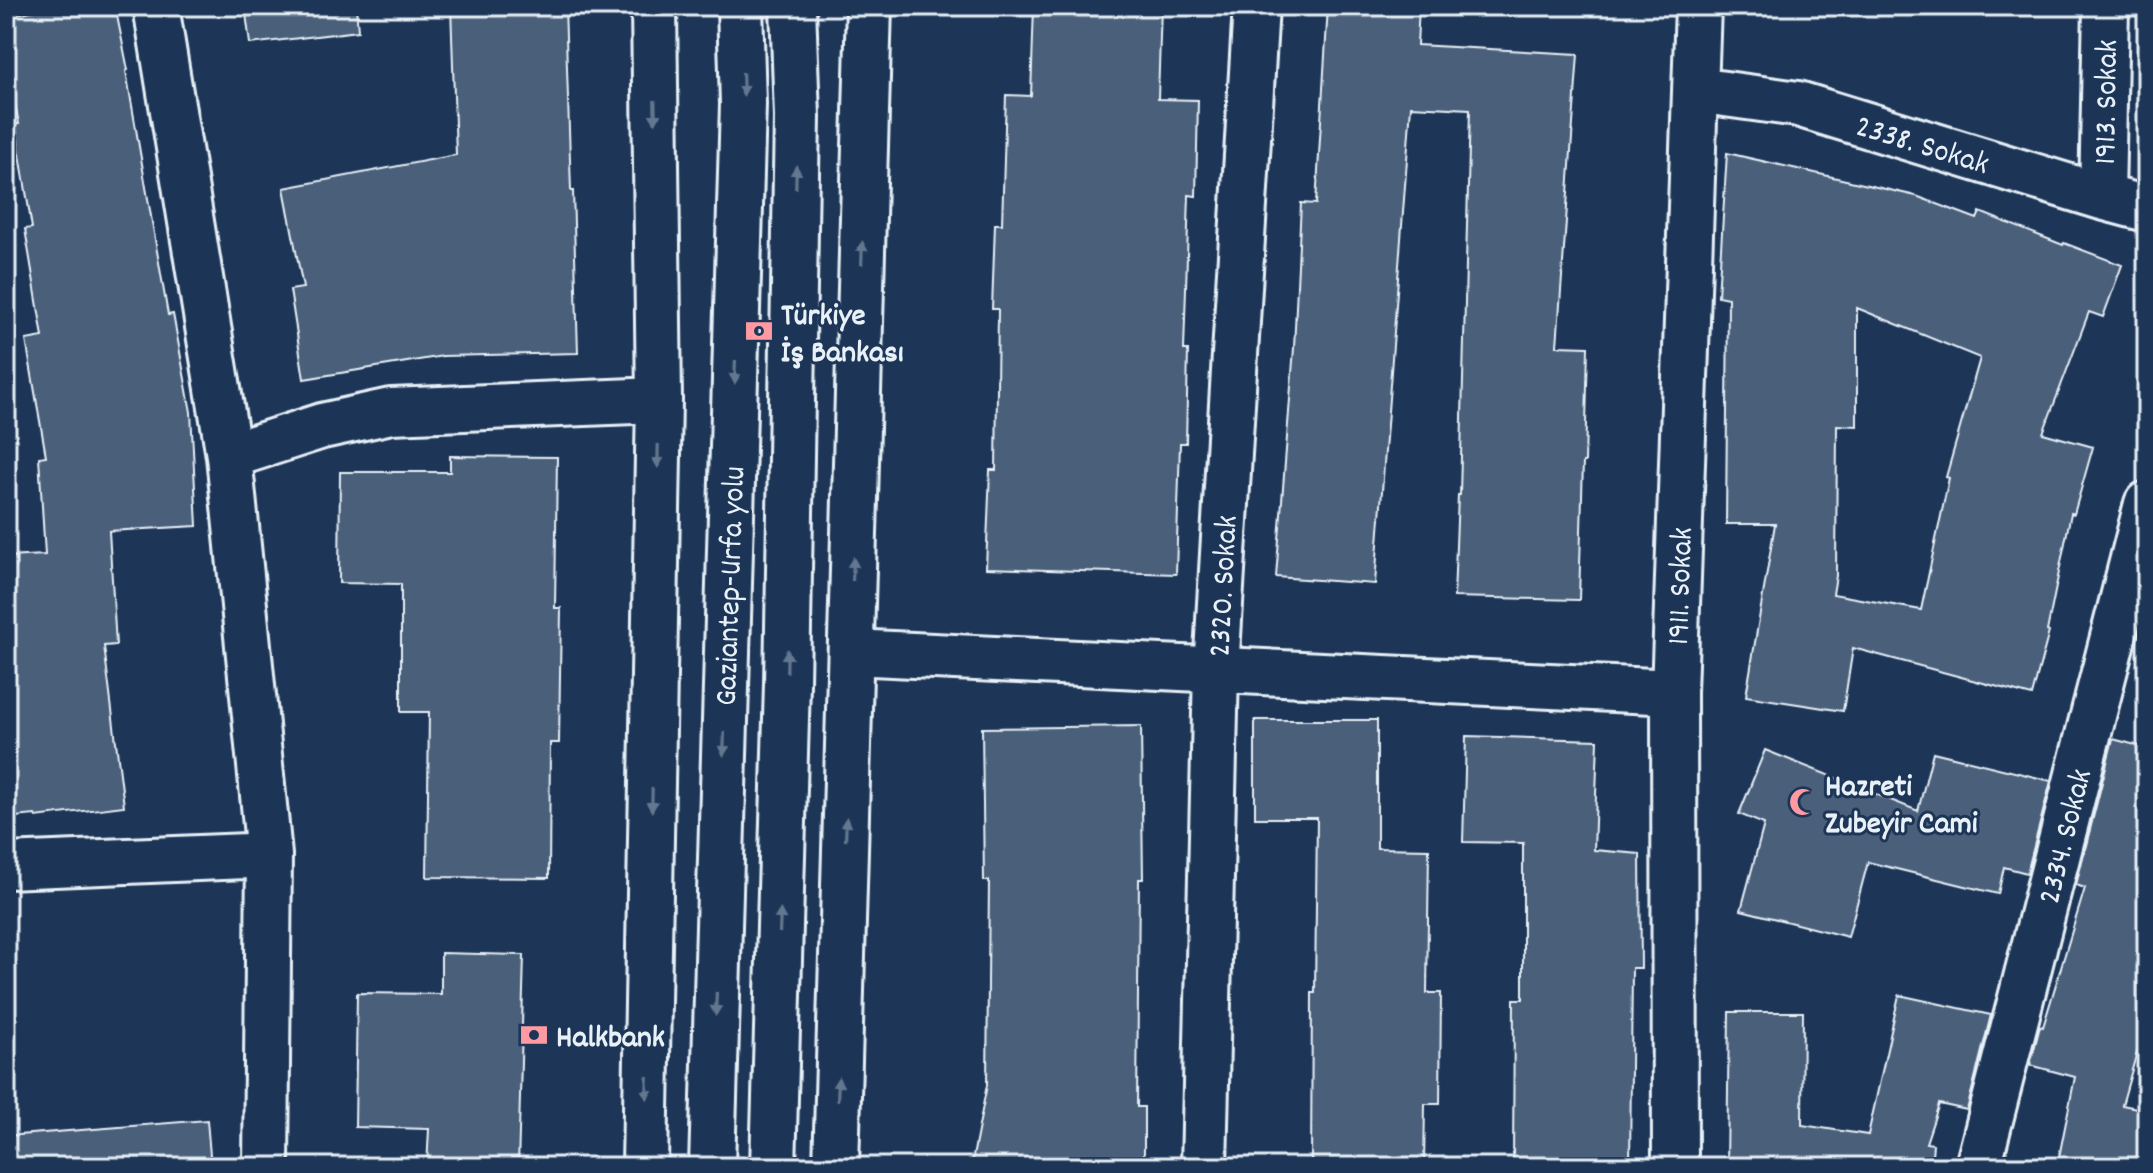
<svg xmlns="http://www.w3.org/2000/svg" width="2153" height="1173" font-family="Dekko,sans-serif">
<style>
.building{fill:#495e7a;stroke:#e8f1f8;stroke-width:2;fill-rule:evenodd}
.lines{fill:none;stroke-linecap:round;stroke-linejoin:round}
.minor-casing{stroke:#e8f1f8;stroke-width:50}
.highway-casing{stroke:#e8f1f8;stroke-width:50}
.minor{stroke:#1d3557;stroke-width:44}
.highway{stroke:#1d3557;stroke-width:44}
.oneway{fill:#64778f}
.labels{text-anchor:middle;stroke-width:6;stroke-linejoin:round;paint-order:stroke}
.street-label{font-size:32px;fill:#e8f1f8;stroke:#1d3557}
.poi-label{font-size:32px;font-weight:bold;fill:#e8f1f8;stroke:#1d3557;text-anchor:start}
</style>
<rect width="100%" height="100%" fill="#1d3557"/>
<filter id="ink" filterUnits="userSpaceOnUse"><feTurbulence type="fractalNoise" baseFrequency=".0125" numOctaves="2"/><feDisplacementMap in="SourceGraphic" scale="16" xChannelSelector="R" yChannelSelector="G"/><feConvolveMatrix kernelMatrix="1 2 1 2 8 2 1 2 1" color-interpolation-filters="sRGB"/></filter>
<g filter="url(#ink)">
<path class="building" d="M56,6H115L128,70L126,71L168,315L173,314L191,412L197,526L109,531L116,645L104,646L124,806L36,817L35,815L6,818V557L45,555L39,457L46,456L26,340L43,337L25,229L32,228L15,124H19L6,57V16Z
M245,6H356L358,31L250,44Z
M451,6H565L571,191H573L578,353L443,356L304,379L290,290L303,288L284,188L456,155Z
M1034,6H1161L1158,99L1198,100L1196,196L1189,195L1184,350H1188L1186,443H1180L1176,574L986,568L990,470H996L998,309H992L995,224H1002L1006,95L1031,96Z
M1328,6H1419L1417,45L1578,54L1557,346L1588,347L1585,462H1583L1579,600L1454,597L1458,495H1460L1470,109L1411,106L1375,584L1276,577L1294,348L1301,203L1316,204Z
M1727,153L1916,196L1977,219L1980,212L2063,245L2064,243L2122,265L2103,317L2089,312L2043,433L2093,447L2074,514L2071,513L2047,631L2049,632L2032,696L1853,648L1843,711L1746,696L1775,524H1726L1728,298L1718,296ZM1857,308L1980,358L1946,477L1949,478L1921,610L1833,594L1836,576L1837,425L1857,426Z
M450,456L557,457L555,608H561L559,743H550L549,878L427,877L429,712H401V584L339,583L340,472H450Z
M1255,720H1377V848L1429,849L1427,993H1441L1440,1104H1425L1424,1167H1311L1312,993H1315L1317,818H1255Z
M1141,726L1143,879H1139L1137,1107H1144V1167H971L987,1085L989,881H984L982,728Z
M1466,736L1598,740L1594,850L1640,854L1641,968H1632L1630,1167H1513L1514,999H1523V843L1463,842Z
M2113,739L2147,748V1017L2122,1105L2147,1110V1167H2057L2075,1077L2030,1065L2040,1026L2043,1027L2085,888L2076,885Z
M1765,750L1918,811L1933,752L2051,781L2027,873L2004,867L1998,894L1868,862L1848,937L1741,910L1764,824L1739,814Z
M441,953L524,955L518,1167H427L429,1129L355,1127L357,993L441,994Z
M1899,995L1991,1015L1967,1110L1939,1104L1926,1143L1933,1144L1931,1167H1727L1729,1012H1803L1802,1125L1868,1135Z
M207,1120L211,1167H6V1136Z"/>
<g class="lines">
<g class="minor-casing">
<path id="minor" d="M156,6L229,456L269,855L266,1167
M1696,90L1798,104L2102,197L2147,209
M2102,197L2106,6
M229,456L322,426L391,411L659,400
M851,652L1674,692
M6,866L269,855
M1204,1167L1216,670L1256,6
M1675,1167L1674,692L1698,6
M1978,1167L2147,504"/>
</g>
<g class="highway-casing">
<path id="highway" d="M645,1167L659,400L654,6
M712,1167L743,104L740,6
M773,1167L787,684L797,117L793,6
M836,1167L869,6"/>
</g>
<use href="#minor" class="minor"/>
<use href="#highway" class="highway"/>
</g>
<defs><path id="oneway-solid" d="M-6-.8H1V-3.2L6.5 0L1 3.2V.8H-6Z" transform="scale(2)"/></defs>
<g class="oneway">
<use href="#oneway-solid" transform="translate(743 84) rotate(88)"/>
<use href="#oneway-solid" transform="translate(655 112) rotate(89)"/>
<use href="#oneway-solid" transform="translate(796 177) rotate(-89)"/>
<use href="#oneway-solid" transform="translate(862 253) rotate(-88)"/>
<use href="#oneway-solid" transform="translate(735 372) rotate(92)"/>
<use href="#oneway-solid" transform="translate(658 456) rotate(91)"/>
<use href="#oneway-solid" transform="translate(853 569) rotate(-88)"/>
<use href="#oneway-solid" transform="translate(787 661) rotate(-89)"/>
<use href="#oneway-solid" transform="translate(724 744) rotate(92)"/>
<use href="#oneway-solid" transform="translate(652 800) rotate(91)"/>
<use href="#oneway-solid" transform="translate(846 829) rotate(-88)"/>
<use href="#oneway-solid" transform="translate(780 921) rotate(-88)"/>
<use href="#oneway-solid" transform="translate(716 1004) rotate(92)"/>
<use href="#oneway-solid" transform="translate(647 1088) rotate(91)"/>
<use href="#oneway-solid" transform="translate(838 1089) rotate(-88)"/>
</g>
</g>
<defs>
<g id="bank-bare" transform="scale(2.16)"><path d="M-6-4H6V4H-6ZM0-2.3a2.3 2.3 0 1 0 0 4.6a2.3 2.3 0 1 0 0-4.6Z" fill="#ff9aa2" stroke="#1d3557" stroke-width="2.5" paint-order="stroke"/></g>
<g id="mosque-bare" transform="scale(2.16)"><path d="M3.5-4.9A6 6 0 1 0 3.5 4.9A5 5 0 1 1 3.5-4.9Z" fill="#ff9aa2" stroke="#1d3557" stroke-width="2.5" paint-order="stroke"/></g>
</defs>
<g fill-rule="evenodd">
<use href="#bank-bare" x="759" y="331"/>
<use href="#mosque-bare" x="1803" y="802"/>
<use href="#bank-bare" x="534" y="1035"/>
</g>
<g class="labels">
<g class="street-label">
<text transform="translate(2104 102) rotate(-89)" y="11">1913. Sokak</text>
<text transform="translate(1923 143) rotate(17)" y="11">2338. Sokak</text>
<text transform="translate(728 586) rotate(-88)" y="11">Gaziantep-Urfa yolu</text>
<text transform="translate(1221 586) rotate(-87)" y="11">2320. Sokak</text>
<text transform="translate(1678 586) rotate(-88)" y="11">1911. Sokak</text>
<text transform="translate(2063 836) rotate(-76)" y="11">2334. Sokak</text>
</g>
<g class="poi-label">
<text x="781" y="324">Türkiye<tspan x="781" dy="37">İş Bankası</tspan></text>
<text x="1825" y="795">Hazreti<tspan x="1825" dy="37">Zubeyir Cami</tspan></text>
<text x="556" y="1046">Halkbank</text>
</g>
</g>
<rect width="2153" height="1173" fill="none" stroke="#1d3557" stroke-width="32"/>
<rect x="16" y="16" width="2121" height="1141" fill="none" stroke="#e8f1f8" stroke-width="3" filter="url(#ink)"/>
</svg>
